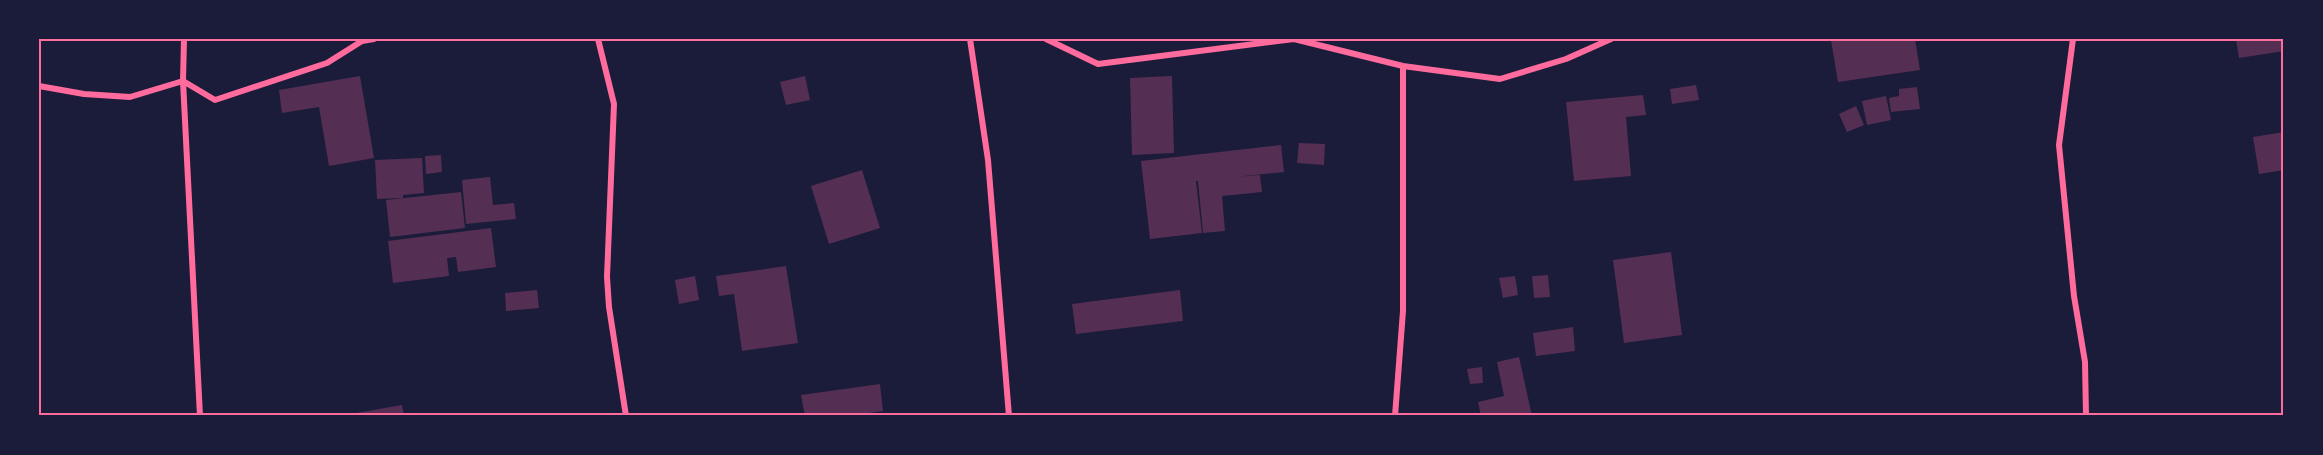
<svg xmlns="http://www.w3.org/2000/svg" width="2323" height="455" font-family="Manrope,sans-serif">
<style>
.building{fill:#542f53}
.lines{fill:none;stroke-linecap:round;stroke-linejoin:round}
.minor{stroke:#ff6b9d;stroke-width:6}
.neatline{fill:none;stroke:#ff6b9d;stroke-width:2}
</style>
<rect width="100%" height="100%" fill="#1b1b3a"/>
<path class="building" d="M1838,39H1915L1920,70L1838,82L1831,40Z
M2236,39H2284V51L2239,58Z
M360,76L374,158L329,166L319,107L282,113L279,90Z
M805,76L810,100L786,105L780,82Z
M1172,76L1174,153L1132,155L1130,78Z
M1696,85L1699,100L1672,104L1670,89Z
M1917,87L1920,109L1891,112L1889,98L1899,96V89Z
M1643,95L1646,115L1626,117L1631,176L1574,181L1566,102Z
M1886,96L1891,120L1867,125L1862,101Z
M1856,106L1864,125L1847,132L1839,114Z
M2284,132V170L2259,174L2253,137Z
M1299,143L1325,144L1324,165L1297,163Z
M1281,145L1284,172L1234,177L1260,175L1262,192L1222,196L1225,231L1203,233L1198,181H1196L1202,233L1150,239L1141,161Z
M441,155L442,172L426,174L425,156Z
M422,158L424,193L403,195V198L377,199L375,160Z
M862,170L880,228L829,244L811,186Z
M490,177L493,205L514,203L516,219L466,224L462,180Z
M461,192L465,228L390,237L386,200Z
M491,228L496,267L458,272L456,257L447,258L449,276L393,283L388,241Z
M1671,252L1682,335L1624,343L1613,260Z
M786,266L798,343L742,351L734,294L719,296L716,276Z
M1548,275L1550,297L1534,298L1532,276Z
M695,276L699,300L679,304L675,280Z
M1515,276L1518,295L1503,298L1499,278Z
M537,290L539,308L506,311L505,293Z
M1180,290L1183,321L1076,334L1072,304Z
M1573,327L1575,351L1536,356L1533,333Z
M1519,357L1532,416H1481L1478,402L1504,396L1497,362Z
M1482,367L1483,383L1470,384L1467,369Z
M880,384L883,411L848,416H805L801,395Z
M402,405L404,416H346L345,415Z"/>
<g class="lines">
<path class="minor" d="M184,39L183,81L200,416
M598,39L614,104L607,277L609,307L626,416
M970,39L988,160L1009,416
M1046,39L1098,64L1294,39L1403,66L1500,79L1566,59L1611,39
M2073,39L2059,145L2074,296L2085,362L2086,416
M39,86L84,94L130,97L183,81L215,100L327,63L362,41L374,39
M1395,416L1403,311V66"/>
</g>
<rect width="2323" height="455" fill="none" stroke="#1b1b3a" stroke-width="81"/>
<rect x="40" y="40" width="2242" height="374" class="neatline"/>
</svg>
